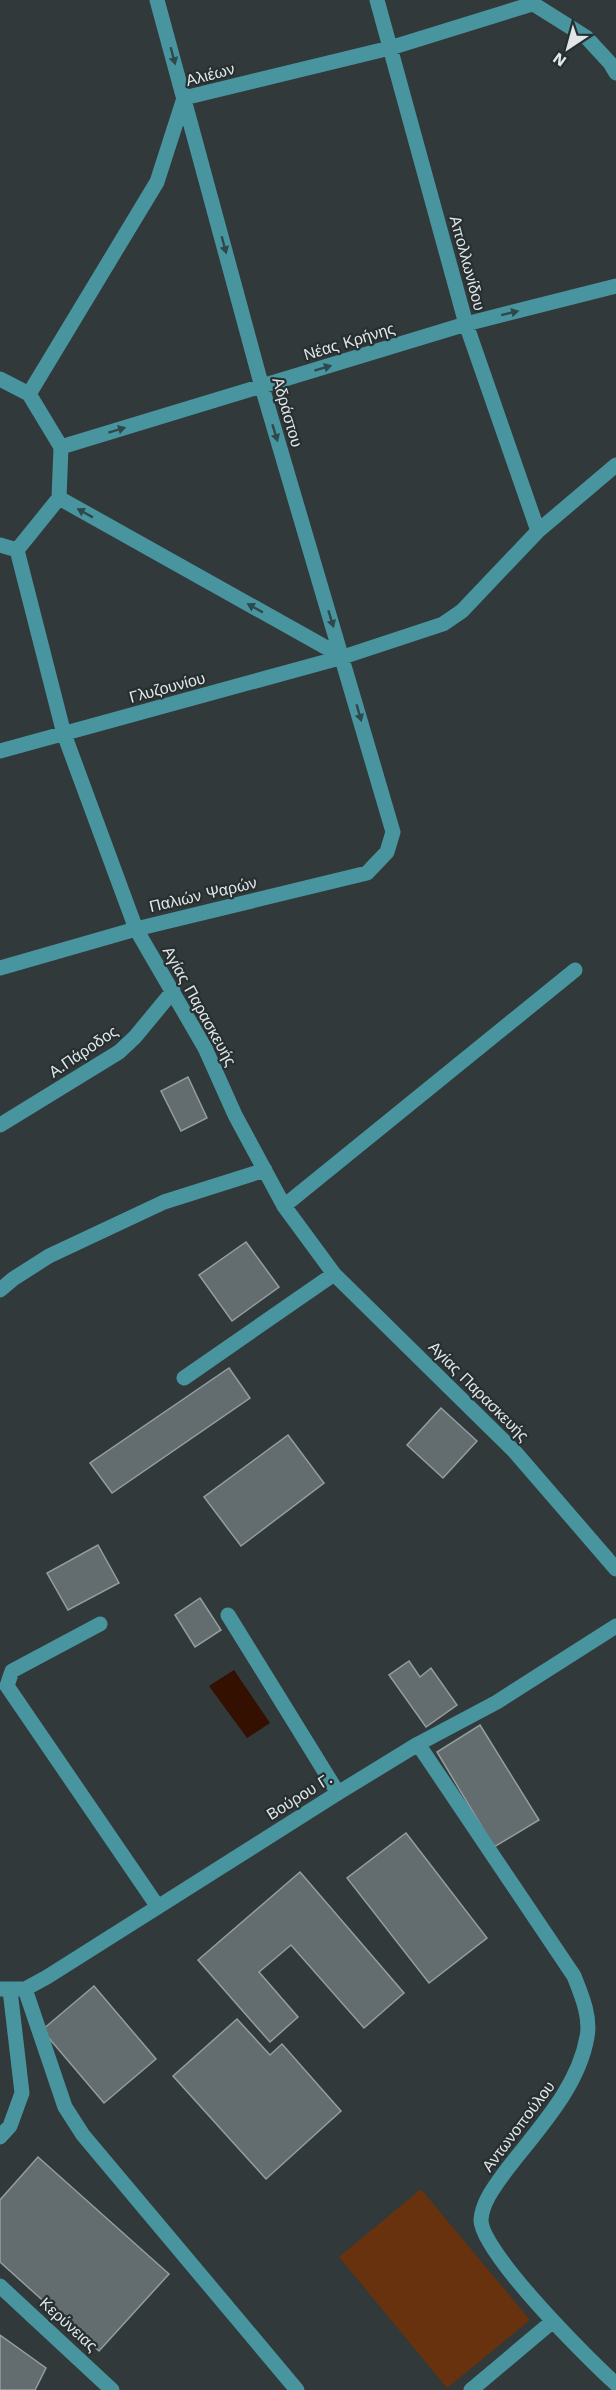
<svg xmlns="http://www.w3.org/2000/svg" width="616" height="2390" font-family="'Work Sans',sans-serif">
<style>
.green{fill:#67320d}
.water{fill:#331000}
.building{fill:#636c6e;stroke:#949e9f;stroke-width:1.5}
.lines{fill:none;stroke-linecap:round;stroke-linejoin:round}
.minor{stroke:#48959f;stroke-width:15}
.oneway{fill:#2f484c}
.labels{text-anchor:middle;stroke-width:4.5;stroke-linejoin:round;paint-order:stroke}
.street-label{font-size:16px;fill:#e1e7e8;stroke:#272f30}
</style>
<rect width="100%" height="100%" fill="#31393b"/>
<path class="green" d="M421,2189L530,2320L447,2388L339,2257Z"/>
<path class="water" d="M234,1670L270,1723L247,1738L209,1686Z"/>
<path class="building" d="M188,1077L207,1118L181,1131L161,1091Z
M246,1242L279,1287L232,1321L199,1275Z
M229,1368L250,1398L112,1493L90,1463Z
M441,1408L477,1441L443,1478L407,1445Z
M288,1435L324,1483L241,1546L204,1497Z
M98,1545L119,1583L68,1610L47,1573Z
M200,1598L221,1630L195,1647L175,1615Z
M409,1661L420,1677L431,1668L457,1705L426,1727L389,1675Z
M480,1725L539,1820L494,1847L437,1752Z
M406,1833L487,1938L429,1983L347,1878Z
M300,1872L404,1993L364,2028L291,1945L259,1972L298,2017L270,2042L198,1960Z
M94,1986L156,2059L104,2103L42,2030Z
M237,2019L270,2055L282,2044L341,2111L266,2179L173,2076Z
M38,2157L169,2274L99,2351L0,2262V2200Z
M0,2335L46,2368L35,2390H0Z"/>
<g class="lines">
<path class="minor" d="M377,0L466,324L538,531
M527,0L586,37L610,63L616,73
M0,379L29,394L61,447L59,498L17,550L64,734L136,929L205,1048L235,1115L284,1206L334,1274L515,1452L616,1569
M29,394L157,182L184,98L390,48L532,4
M61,447L466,324L616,286
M59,498L343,657
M0,545L17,550
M0,751L343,657L443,624L462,611L538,531L616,465
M0,968L136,929L367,873L387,852L393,832L262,387L157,0
M0,1125L119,1052L135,1037L173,991
M284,1206L575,970
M0,1290L13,1279L49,1256L164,1202L265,1170
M184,1378L334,1274
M228,1615L338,1793
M100,1624L12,1671L7,1686L158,1907
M418,1744L574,1976C581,1994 591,2016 587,2037C578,2089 536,2131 505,2172C495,2186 482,2202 481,2220C481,2252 589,2360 616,2384
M0,1989H25L47,1977L338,1793L418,1744L497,1702L616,1626
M25,1989L65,2107L83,2135L297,2390
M0,2137L10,2126L22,2093L10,1990
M0,2286L112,2390
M471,2390L553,2321"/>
</g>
<defs><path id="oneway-solid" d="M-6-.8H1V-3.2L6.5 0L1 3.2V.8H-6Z" transform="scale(1.5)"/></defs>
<g class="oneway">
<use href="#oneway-solid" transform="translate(173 56) rotate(75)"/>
<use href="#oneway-solid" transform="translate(224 245) rotate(75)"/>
<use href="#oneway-solid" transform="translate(510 313) rotate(-14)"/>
<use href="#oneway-solid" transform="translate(323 368) rotate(-17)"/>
<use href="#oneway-solid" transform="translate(117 430) rotate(-17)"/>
<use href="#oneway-solid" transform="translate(275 433) rotate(73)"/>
<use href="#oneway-solid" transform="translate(85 513) rotate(-151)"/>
<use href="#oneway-solid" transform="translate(255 608) rotate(-151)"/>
<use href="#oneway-solid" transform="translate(331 619) rotate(73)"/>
<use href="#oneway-solid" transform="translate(359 713) rotate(74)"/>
</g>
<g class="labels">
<g class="street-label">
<text transform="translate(210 74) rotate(-15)" y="6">Αλιέων</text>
<text transform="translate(468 263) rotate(75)" y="6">Απολλωνίδου</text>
<text transform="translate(349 341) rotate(-17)" y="6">Νέας Κρήνης</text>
<text transform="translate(288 412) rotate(74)" y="6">Αδράστου</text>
<text transform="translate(167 687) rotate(-15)" y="6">Γλυζουνίου</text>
<text transform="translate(203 894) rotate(-13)" y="6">Παλιών Ψαρών</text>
<text transform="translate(200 1006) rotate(61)" y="6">Αγίας Παρασκευής</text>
<text transform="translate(83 1051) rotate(-34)" y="6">Α.Πάροδος</text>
<text transform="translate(479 1391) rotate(45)" y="6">Αγίας Παρασκευής</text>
<text transform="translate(299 1796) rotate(-32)" y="6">Βούρου Γ.</text>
<text transform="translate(518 2126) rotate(-53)" y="6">Αντωνοπούλου</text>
<text transform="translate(69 2324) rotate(42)" y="6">Κερύνειας</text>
</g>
</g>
<g transform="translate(568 48) rotate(216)" stroke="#272f30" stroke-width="4.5" paint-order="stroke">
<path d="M0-4.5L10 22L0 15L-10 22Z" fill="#e1e7e8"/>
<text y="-9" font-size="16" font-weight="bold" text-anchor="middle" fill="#e1e7e8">N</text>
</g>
</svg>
